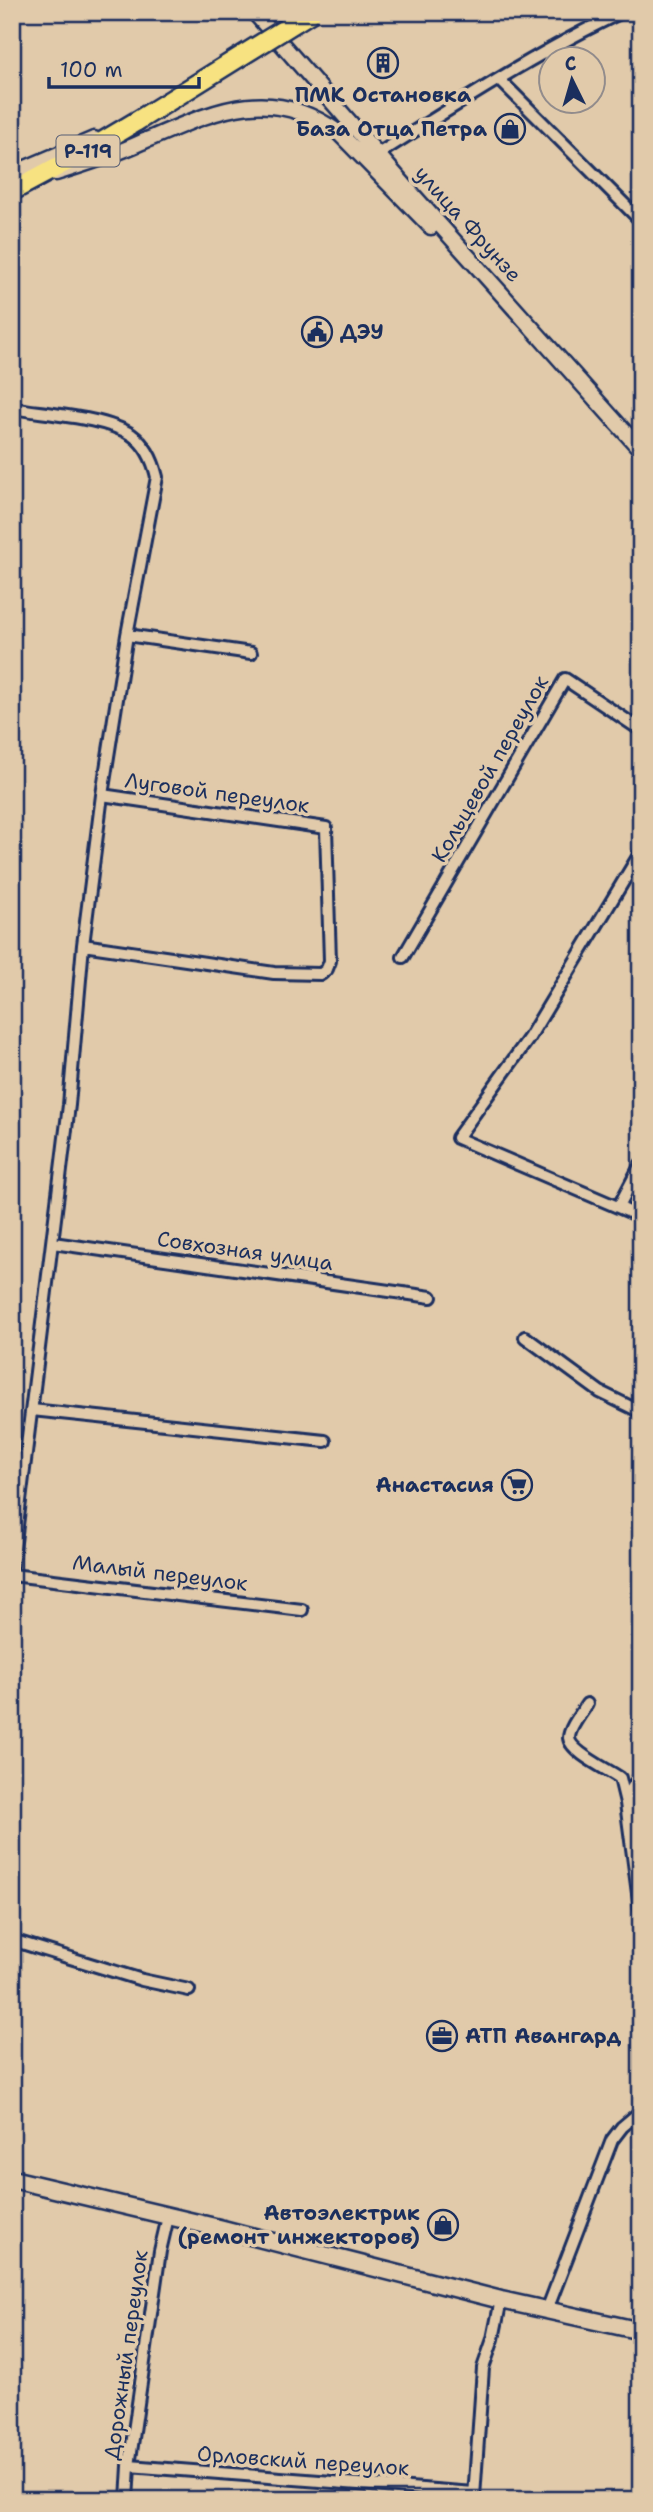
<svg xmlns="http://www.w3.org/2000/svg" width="653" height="2512" font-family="'Shantell Sans',sans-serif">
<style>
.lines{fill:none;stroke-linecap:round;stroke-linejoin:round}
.minor-casing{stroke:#1b2f5e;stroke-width:16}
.tertiary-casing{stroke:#1b2f5e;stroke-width:19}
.secondary-casing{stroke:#1b2f5e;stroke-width:21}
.trunk-casing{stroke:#1b2f5e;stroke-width:23}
.minor{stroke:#e1caaa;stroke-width:10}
.tertiary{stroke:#e1caaa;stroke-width:14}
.secondary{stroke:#e1caaa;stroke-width:16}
.trunk{stroke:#f7e281;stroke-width:18}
.trunk-bridge-casing{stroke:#1b2f5e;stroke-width:23;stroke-linecap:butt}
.trunk-bridge{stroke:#f7e281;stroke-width:18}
.labels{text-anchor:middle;stroke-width:7;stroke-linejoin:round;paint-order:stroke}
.shield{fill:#e1caaa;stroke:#565e75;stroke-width:2}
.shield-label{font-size:19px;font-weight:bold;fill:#1b2f5e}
.poi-label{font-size:21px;font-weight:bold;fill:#1b2f5e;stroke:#e1caaa;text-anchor:end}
.street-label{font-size:21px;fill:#1b2f5e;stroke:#e1caaa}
</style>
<rect width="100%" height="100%" fill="#e1caaa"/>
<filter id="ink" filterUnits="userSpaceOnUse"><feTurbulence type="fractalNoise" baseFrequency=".0143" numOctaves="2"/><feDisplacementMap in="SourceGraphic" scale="14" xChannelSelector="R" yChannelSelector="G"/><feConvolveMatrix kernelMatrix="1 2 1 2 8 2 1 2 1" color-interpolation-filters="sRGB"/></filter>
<g filter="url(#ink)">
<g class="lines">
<g class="minor-casing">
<path id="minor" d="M499,79L641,221
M378,154C458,104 537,52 622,12
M12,408C45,414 105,417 132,435C146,445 153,460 157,477L127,635L102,795L83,945L69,1105L12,1566
M127,635L251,653
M641,852L529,1038L457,1138L641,1217
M83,945L274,973L321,974L327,969L330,961L326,828L102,795
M403,957L565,679L641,730
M619,1206L641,1164
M53,1243L431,1297
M525,1337L600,1392L641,1412
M32,1410L325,1441
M12,1575L302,1610
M587,1704C582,1712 569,1728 569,1738C570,1752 609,1770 620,1778L626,1803L641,1916
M631,1804L632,1788L641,1775
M12,1940L142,1980L189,1990
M547,2310L612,2140L622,2127L641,2111
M129,2466L474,2493
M474,2497L483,2368L493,2339L501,2300
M127,2500L129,2466L160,2251L168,2217"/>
</g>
<g class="tertiary-casing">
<path id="tertiary" d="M254,12L414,196L641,450
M56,173C86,164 114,155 142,142C213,112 269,82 339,133L431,227
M12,174L94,139"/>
</g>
<g class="secondary-casing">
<path id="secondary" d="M12,2179L219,2228L501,2300L641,2331"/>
</g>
<g class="trunk-casing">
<path id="trunk" d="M12,191L85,152L137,121"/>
</g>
<use href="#minor" class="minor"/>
<use href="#tertiary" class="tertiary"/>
<use href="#secondary" class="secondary"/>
<use href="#trunk" class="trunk"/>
<g class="trunk-bridge-casing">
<path id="trunk-bridge" d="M137,121L312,12"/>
</g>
<use href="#trunk-bridge" class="trunk-bridge"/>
</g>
</g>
<defs>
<g id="building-ring" transform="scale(1.575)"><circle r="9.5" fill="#e1caaa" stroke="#1b2f5e" stroke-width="1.5"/><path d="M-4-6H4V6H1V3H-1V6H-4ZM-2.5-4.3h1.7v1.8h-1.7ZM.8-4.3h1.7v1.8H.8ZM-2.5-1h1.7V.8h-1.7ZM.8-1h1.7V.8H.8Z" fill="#1b2f5e"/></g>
<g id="shop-ring" transform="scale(1.575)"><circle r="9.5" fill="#e1caaa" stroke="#1b2f5e" stroke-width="1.5"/><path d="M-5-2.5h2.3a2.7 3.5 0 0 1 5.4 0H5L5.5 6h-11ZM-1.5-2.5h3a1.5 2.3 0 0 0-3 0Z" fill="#1b2f5e"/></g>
<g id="civic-ring" transform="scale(1.575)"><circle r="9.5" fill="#e1caaa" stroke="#1b2f5e" stroke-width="1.5"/><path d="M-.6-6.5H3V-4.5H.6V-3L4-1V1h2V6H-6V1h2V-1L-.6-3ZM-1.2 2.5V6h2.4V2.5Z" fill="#1b2f5e"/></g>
<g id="supermarket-ring" transform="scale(1.575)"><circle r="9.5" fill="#e1caaa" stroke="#1b2f5e" stroke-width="1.5"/><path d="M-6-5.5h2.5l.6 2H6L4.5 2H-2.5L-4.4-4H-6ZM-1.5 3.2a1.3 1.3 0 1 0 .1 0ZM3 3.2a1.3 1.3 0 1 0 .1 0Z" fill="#1b2f5e"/></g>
<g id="office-ring" transform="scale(1.575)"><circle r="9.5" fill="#e1caaa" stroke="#1b2f5e" stroke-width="1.5"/><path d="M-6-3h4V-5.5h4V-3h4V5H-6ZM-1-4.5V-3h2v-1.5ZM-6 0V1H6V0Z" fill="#1b2f5e"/></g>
</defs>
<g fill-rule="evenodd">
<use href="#building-ring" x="383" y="63"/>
<use href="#shop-ring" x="510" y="129"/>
<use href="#civic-ring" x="317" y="332"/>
<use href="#supermarket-ring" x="517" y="1485"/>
<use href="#office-ring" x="442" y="2036"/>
<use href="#shop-ring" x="443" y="2225"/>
</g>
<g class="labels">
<rect class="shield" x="56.5" y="135.5" width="63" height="31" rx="5"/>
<g class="shield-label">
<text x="88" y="158">Р-119</text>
</g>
<g class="poi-label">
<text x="383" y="102" text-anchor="middle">ПМК Остановка</text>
<text x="487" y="136">База Отца Петра</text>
<text x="340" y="339" text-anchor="start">ДЭУ</text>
<text x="494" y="1492">Анастасия</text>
<text x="465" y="2043" text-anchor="start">АТП Авангард</text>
<text x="420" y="2220">Автоэлектрик<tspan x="420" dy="24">(ремонт инжекторов)</tspan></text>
</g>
<g class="street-label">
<text transform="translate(468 224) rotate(48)" y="7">улица Фрунзе</text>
<text transform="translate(490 769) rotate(-60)" y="7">Кольцевой переулок</text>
<text transform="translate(217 793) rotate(8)" y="7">Луговой переулок</text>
<text transform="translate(245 1251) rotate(8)" y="7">Совхозная улица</text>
<text transform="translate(160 1573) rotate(7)" y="7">Малый переулок</text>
<text transform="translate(126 2355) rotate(-82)" y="7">Дорожный переулок</text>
<text transform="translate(303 2461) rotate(4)" y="7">Орловский переулок</text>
</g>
</g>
<rect width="653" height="2512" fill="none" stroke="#e1caaa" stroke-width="42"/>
<rect x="21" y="21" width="611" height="2470" fill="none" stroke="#1b2f5e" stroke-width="2.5" filter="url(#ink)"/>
<g transform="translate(572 80) rotate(355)"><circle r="33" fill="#e1caaa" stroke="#928c8c" stroke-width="2"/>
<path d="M0-5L12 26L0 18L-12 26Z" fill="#1b2f5e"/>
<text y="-10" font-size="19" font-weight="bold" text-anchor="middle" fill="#1b2f5e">С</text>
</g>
<path d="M49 77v10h150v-10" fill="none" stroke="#1b2f5e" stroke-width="3.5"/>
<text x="60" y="77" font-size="21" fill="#1b2f5e" stroke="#e1caaa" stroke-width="5" paint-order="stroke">100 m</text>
</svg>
